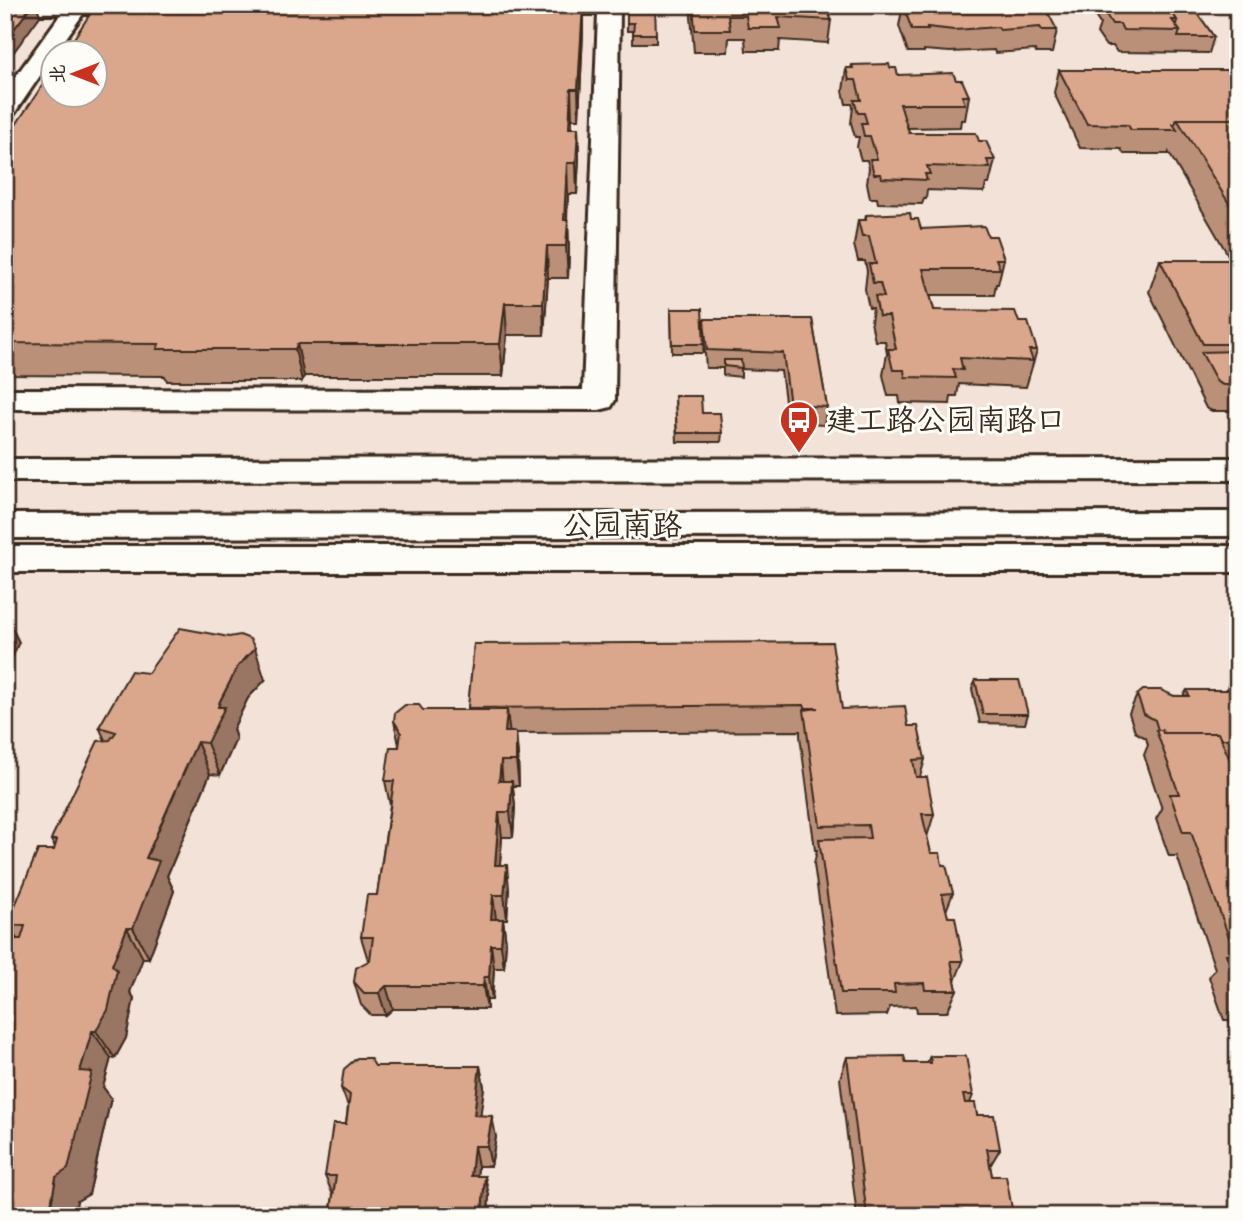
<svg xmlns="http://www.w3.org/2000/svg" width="1243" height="1221" font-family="Itim,'LXGW WenKai TC',sans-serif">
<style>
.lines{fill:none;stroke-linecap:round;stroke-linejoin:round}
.minor-casing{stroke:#3b2a1e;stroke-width:6}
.secondary-casing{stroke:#3b2a1e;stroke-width:6}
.minor{fill:#fdfcf7;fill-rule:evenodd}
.secondary{fill:#fdfcf7;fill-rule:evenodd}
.wall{fill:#bb9079;stroke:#3b2a1e;stroke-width:2}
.shaded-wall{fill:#997563;stroke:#3b2a1e;stroke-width:2}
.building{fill:#daa78d;stroke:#3b2a1e;stroke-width:2}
.labels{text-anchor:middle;stroke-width:6;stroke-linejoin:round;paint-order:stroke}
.poi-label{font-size:30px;fill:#3b2a1e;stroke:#fdfcf7;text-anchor:start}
.street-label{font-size:30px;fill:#3b2a1e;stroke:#fdfcf7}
</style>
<rect width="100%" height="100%" fill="#f2e2d7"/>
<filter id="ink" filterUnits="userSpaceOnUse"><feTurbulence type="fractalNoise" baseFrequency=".0143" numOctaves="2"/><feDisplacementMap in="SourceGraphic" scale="14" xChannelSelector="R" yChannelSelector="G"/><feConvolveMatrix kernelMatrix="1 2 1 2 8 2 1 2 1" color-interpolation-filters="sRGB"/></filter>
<g filter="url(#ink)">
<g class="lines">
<g class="minor-casing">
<path id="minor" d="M5,5H157L158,7L147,14H83L56,52H52V58L14,114L5,116V91L61,14H5Z
M522,5H618L620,8L615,400L611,407L599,410L5,409V389L583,390L598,14H532L524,12Z
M1238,458V480L5,481V459Z
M5,546H1238V572H5Z"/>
</g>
<g class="secondary-casing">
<path id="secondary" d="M1238,512V536L5,538V514Z"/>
</g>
<use href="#minor" class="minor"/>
<use href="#secondary" class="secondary"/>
</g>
<path class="wall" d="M690,5H824L823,13L831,20L828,43L780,40L779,51H746L745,38H729L728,52H694Z
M903,5L1057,30L1052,53H1036L1035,50L995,53L994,50L950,52L924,50V52H908L899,26Z
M1082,5H1192L1214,37L1209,53L1117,52L1113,46H1106L1097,33L1100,24L1093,13H1087Z
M627,8L656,34V43H633V31H627Z
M583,32L579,119H572V128H578L579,158L577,194H568L567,220H568L569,251L568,278H548L544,335H507L503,376H304L302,381H167L165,376L5,375V141Z
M852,65L890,68L898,75L956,80L969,96L965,120H961L960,127L908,128L909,133L979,141L995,160L989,184H986L984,192L927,190L926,199H924L922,204L878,203L877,198H870L867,183L869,168L867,160H861L857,147L859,137H855L851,123L853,107L852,104H846L843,91L846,68H851Z
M1059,70H1238V411H1212L1206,408L1149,292L1160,260H1231L1169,153V154H1124L1121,149L1080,148L1054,93Z
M866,215L911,219L921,229L988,236L1004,259L998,284H996L994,295H930L934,310L1019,322L1037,350L1026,387L959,384L957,396H951L950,404L900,403L899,396H888L883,375L887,354L885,341H875L871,322L873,308H869L865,289L867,271L865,261H858L854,245L858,220H865Z
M671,309L703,336L704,319H812L827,407L824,425L788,423L781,371L741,369V377L723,375V368H706L704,341L703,353H672Z
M675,396L702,413L722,433L721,442H677Z
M474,644L842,709L908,726L925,759L920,777L934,814L927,837L931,853L942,865L953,893L946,911L963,961L955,981L957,990L947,1012H917L916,1006L890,1007L887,1015L835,1016L814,864L817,850H815L800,736V731L516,733L518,757L519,786H513L515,806L513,837H502L500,865L509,889L507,919H503L506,943L504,968H494L492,1000H487V1009H393L386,1015H371L361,1005L354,982L369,960H368L361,937L377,895L390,805L385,781L399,745L394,721L423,710H468Z
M148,673L265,680L248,698L233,729L236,739L220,775L210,774L167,876L174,891L149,958H143L130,992L134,998L126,1038L115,1058H111L103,1087L111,1098L89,1194L77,1201L17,939L7,925L54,850L55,847L51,840L105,740L99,727Z
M975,680L1028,714L1025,724L980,723L972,689Z
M1229,684H1238V762H1231L1235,771H1238V1047L1229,1020H1224L1209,977L1215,969L1177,856H1169L1156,819L1162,809L1144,755L1148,745L1146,738L1135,732L1129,713L1137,695L1183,696L1187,690H1226Z
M1238,1050V1062L1235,1054Z
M930,1056L973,1095L970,1103L1000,1149L990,1166L992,1176L1013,1214L1012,1216H857L840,1078L847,1057L906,1063H927Z
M375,1066H480L484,1087L480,1115L496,1137L491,1166H478L477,1176L489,1195L488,1216H330L333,1195L325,1176L346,1124L348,1106L341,1088Z"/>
<path class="shaded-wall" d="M32,5H37L40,16L5,64V41Z
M583,5V32L579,119L578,89Z
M571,89L572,119L570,158L569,128Z
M578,128L579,158L577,194L576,163Z
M567,163L568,194L565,246L564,220Z
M568,220L569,251L568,278L566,246Z
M547,246L548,278L544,335L543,303Z
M505,303L507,335L503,376L500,344Z
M297,344L304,376L302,381L295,349Z
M5,614L19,642L5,674Z
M255,648L265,680L248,698L233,729L236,739L220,775L207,743L220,701L238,666Z
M507,710L510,736L505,732Z
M516,732L518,757L519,786L516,761Z
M197,742L210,774L167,876L174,891L149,958L133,928L146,858Z
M501,761L503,786L499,781Z
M512,781L515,806L513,837L510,812Z
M499,812L502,837L498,889L495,865Z
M507,865L509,889L507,919L504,895Z
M493,895L496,919H491Z
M503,919L506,943L504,968L501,945Z
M127,928L143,958L130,992L134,998L126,1038L115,1058L96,1031L112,965Z
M491,945L494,968L492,1000L489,977Z
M484,977L487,1000V1009L483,986Z
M386,986L393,1009L386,1015L379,993Z
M92,1031L111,1058L103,1087L111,1098L89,1194L77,1201L75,1216H49L56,1177L80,1071Z
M480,1066L484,1087L478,1135L474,1115Z
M492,1116L496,1137L491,1166L487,1146Z
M474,1146L478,1166L476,1195L471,1176Z
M485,1176L489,1195L488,1216H483L482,1211Z"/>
<path class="building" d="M5,5H32L5,41Z
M96,5H583L578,89H571L569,128H578L576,163H567L564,220H568L566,246H547L543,303H505L500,344H297L295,349H157L159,344L5,343V141L52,71V94H94V52H65Z
M693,5H798V6H821L822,13H829L831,20L778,17L781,28H748L746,16H728L730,30H695Z
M903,5H1044L1057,30H1042L1040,27L1000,30L998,27L954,30L927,27L928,30H912Z
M1107,5H1170L1171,7H1169L1177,20H1172L1180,31L1123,30L1120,24H1112L1103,10H1110Z
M1170,5H1192L1214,37H1178L1180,31L1176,25L1177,20L1170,10L1171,7Z
M627,8H655L656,34H633L634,23H627Z
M889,64L890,68H896L898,75L953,73L956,80H962L969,96H962L965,104H900L909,133H976L979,141H986L995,160H987L990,168L927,166L930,174H925L927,180L882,178L881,174H874L870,159H877L870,136H864L861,123H867L864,113H858L854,100H861L856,80H849L846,68H853L852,65Z
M1059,70H1238V119H1177L1175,124H1173L1177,130H1131L1128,125L1087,124Z
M1177,119H1238V218Z
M910,213L911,219H918L921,229L984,226L988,236H996L1004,259H996L1000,269H923L934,310L1015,311L1019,322H1028L1037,350H1029L1033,361L960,358L963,370L953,369L956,378L905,377L904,370H893L888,349H896L889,316H879L875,296L884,297L880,283H873L869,264H876L869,236H862L858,220H866V215Z
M1160,260H1238V344H1203Z
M671,309H702L704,344H672Z
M704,319H812L827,407L790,405L783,353L707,350Z
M1238,351V385H1223L1217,382L1201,352Z
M724,360H741L742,368L724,366Z
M675,396H701L702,413H720L722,433H677Z
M180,628L229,637L240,635L250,639L255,648L238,666L220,701L218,707H225L207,743L197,742L146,858L159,861L133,928H127L112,965L117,970L108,1010L96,1031H92L80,1071L92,1072L68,1169L56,1177L49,1216H5V949L9,939H21L25,926L7,925L38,850H54L57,840H51L52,837L98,741L110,740L116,732L99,727L131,671L148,673Z
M832,642L842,709L905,706L908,726H918L925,759L913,760L916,777H927L934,814H922L931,853H940L942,865H946L953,893L942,894L948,917H955L963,961H951L957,990H925L924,983L894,984L895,993H841L819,839L870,838L868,825L820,826L804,710L818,708H805L804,705L468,708L474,644Z
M975,680H1019L1028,714H983Z
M1229,684H1238V745H1235L1231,739H1221L1218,733H1163L1162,730H1158L1155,720L1144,714L1137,695L1143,690H1161L1174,696H1189L1187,690H1232Z
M405,705H419L423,710H507L505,732H516V761H501L499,781H512L510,812H499L495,865H507L504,895H493L491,919H503L501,945H491L489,977H484L483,986H386L379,993H364L354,982L356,968L370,960L373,937H361L367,895H377L394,781H385L390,747H399L401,732L394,721L395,713Z
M1156,730H1162L1163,733H1218L1235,771H1238V989L1226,954H1235L1191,832H1183L1170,794H1179Z
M904,1056L906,1063H931L930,1056H966L973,1095H963L965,1103H975L977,1115H994L1000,1149H987L992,1176H1006L1013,1214H999L1000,1216H867L847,1057Z
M357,1058H370L375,1066H480L474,1115L492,1116L487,1146H474L471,1176H485L482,1211H468V1216H330L336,1176H325L333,1124H346L350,1095L341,1088L344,1069Z"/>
</g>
<defs>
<g id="bus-pin" transform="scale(2.0125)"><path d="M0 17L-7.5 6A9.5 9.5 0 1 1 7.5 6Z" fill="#c8321e" stroke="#fdfcf7"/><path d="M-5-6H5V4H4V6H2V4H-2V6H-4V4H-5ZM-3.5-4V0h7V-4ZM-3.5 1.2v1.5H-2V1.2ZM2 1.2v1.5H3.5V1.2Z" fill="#fff"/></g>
</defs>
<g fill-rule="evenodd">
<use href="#bus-pin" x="799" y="420"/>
</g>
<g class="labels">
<g class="poi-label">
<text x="826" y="430">建工路公园南路口</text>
</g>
<g class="street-label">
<text x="622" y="535">公园南路</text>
</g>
</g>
<rect width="1243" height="1221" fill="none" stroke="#fdfcf7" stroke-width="28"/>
<rect x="14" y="14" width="1215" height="1193" fill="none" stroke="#3b2a1e" stroke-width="2.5" filter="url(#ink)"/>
<g transform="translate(74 74) rotate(270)"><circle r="33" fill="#fdfcf7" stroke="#afa8a0" stroke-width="2"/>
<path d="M0-5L12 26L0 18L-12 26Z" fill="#c8321e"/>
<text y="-10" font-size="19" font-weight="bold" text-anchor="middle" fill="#3b2a1e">北</text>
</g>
</svg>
